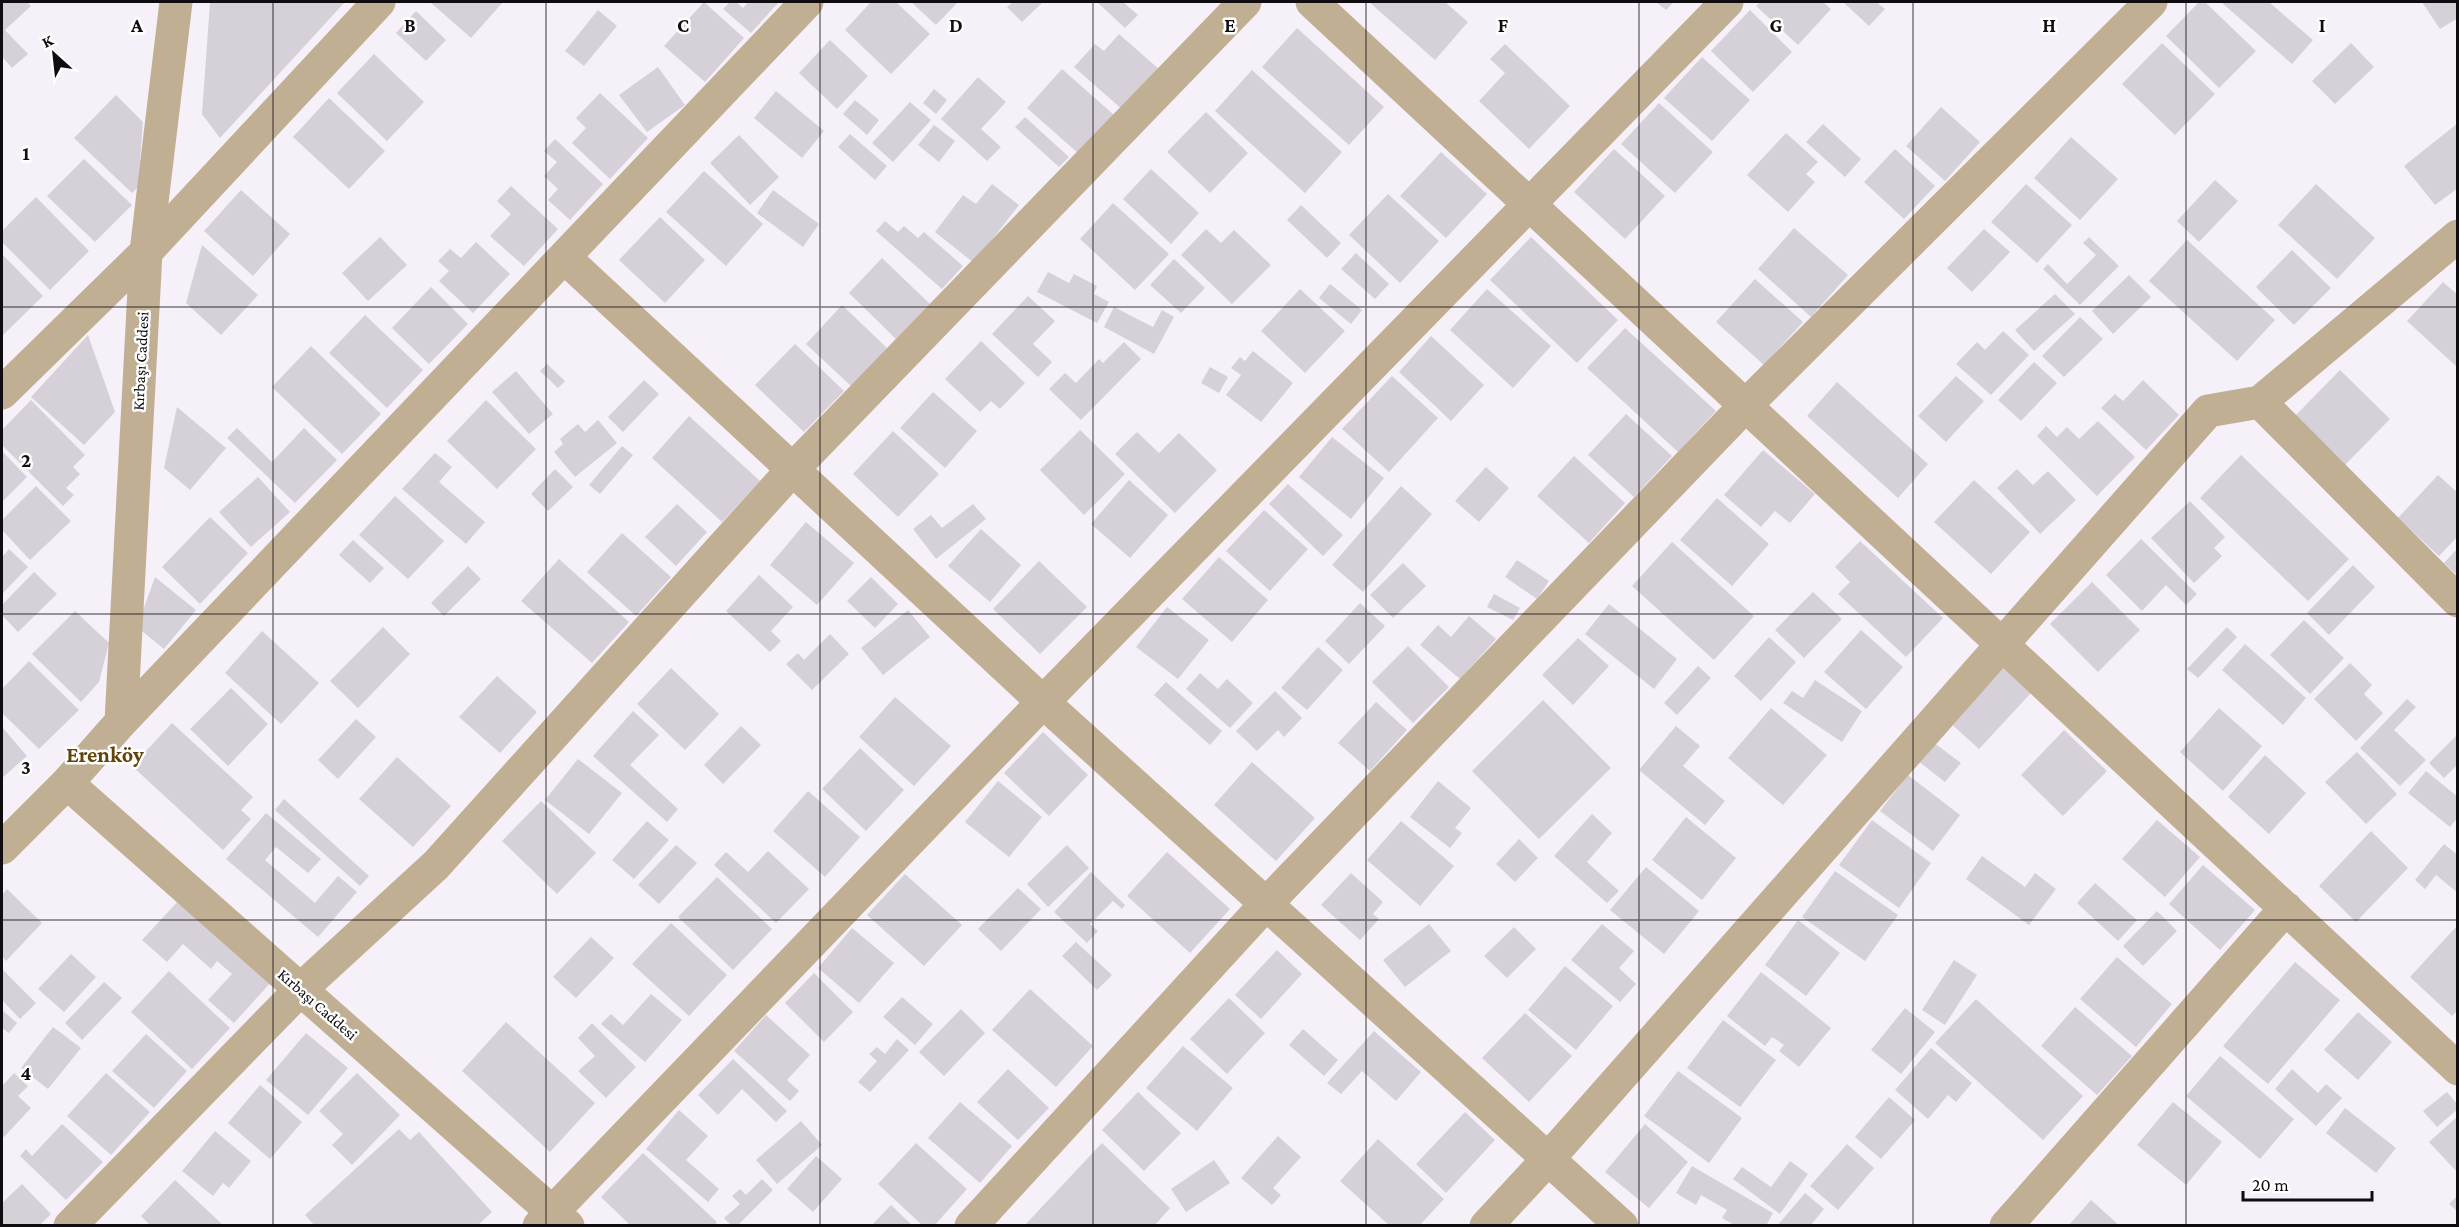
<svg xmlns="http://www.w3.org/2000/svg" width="2459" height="1227" font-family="'Crimson Pro',serif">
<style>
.building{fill:#d6d1d8}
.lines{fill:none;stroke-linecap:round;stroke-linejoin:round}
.minor{stroke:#c1af94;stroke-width:33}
.grid{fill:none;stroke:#0f0d10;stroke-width:1.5;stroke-opacity:0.55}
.labels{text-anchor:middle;stroke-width:5;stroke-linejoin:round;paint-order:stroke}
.street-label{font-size:16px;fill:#0f0d10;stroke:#fff}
.district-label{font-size:22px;font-weight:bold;fill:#62430a;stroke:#fff}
.grid-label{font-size:20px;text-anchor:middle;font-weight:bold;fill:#0f0d10;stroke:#fff;stroke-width:5;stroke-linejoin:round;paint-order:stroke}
</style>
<rect width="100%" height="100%" fill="#f6f1f8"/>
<path class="building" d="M2,2H27L31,6L5,30L28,54L12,68L2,57Z
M210,2H345L220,138L202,114Z
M430,2H503L471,38Z
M704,2L744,38L705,82L664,46Z
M730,2H736L743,8L748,2H779L751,33L723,9Z
M871,2H896L930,34L891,74L845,30Z
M911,2H958L936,25Z
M1013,2H1043L1022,22L1007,7Z
M1097,2H1123L1138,15L1125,28Z
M1369,2H1445L1468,22L1435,60Z
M1656,2H1674L1666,10Z
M1760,2H1823L1831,9L1798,45L1756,6Z
M1843,2H1876L1885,9L1869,26Z
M2199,2H2205L2256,51L2219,88L2166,36Z
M2221,2H2269L2313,40L2292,64Z
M2422,2H2458V18L2440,29Z
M598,10L617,26L584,66L565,51Z
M1750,10L1792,52L1753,92L1711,51Z
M416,11L446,40L426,61L396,33Z
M1297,28L1384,107L1349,145L1262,67Z
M1119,34L1160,70L1124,111L1074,67L1095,44L1104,51Z
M830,40L868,76L837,109L799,73Z
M2162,43L2215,94L2175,135L2122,84Z
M2351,43L2374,67L2335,104L2312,81Z
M1505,44L1570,106L1529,149L1479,101L1505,73L1490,59Z
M374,54L424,102L387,141L337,93Z
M1702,57L1750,100L1712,141L1664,98Z
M658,67L685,105L647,132L619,95Z
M1062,69L1114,115L1079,154L1027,108Z
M1252,70L1342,152L1305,193L1215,111Z
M978,77L1006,102L981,129L1001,147L987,161L941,119Z
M934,89L947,100L936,114L923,103Z
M776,91L824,131L802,158L754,118Z
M600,93L648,138L610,179L572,143L586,128L576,118Z
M116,95L143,122L138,187L132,193L74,138Z
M329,98L385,151L349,189L293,137Z
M855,100L879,120L867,135L843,114Z
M910,102L931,120L893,162L872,143Z
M1659,103L1713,152L1675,193L1621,144Z
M1941,107L1980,142L1945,181L1906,146Z
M1206,112L1248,153L1210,193L1167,152Z
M1025,117L1069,157L1059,167L1015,127Z
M2458,123V188L2435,205L2404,166Z
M1823,124L1861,159L1845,177L1806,142Z
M934,125L955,141L939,162L918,145Z
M1786,133L1818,162L1806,174L1815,182L1788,212L1747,175Z
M850,134L887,166L875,180L838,147Z
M739,135L779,177L750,205L710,163Z
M2071,137L2118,179L2080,220L2034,178Z
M555,139L603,184L570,220L548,200L558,189L544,176L557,162L544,151Z
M1614,149L1665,196L1625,239L1574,192Z
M1895,149L1935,186L1904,219L1864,182Z
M1441,152L1487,194L1446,238L1400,196Z
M84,159L132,205L95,242L47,196Z
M1151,169L1199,213L1171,244L1123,199Z
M704,171L763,224L726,266L666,212Z
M2215,180L2238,201L2199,242L2177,221Z
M992,184L1019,205L974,263L935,232L963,195L976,204Z
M2026,184L2072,225L2037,263L1991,222Z
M2316,184L2375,238L2337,279L2278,225Z
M511,186L558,229L524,266L490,236L511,214L497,201Z
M241,190L290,234L253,276L204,231Z
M773,190L819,224L803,247L757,213Z
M1388,194L1439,241L1400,283L1349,235Z
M36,197L89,251L50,290L2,242V231Z
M1113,203L1169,254L1135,290L1080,239Z
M1301,205L1341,243L1327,258L1287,220Z
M660,217L705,260L665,303L619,260Z
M885,221L898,232L904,226L918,238L924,232L963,266L942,289L876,231Z
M1794,228L1848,275L1811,317L1758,269Z
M1206,229L1221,243L1234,230L1271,265L1232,304L1181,255Z
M1984,229L2010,252L1972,292L1947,268Z
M380,237L407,265L368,301L342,273Z
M1531,237L1618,320L1577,363L1490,280Z
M2089,237L2119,266L2080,305L2043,269L2048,264L2067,284L2096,255L2083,243Z
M2187,240L2275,320L2237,361L2149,281Z
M476,242L510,274L473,313L439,281L449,271L438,261L450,249L461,258Z
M202,245L258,295L221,335L186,303Z
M2292,250L2331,288L2294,325L2256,287Z
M1356,253L1389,284L1375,299L1341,269Z
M2,254L43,296L3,335L2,333Z
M882,258L930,304L896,339L849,293Z
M1174,259L1205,288L1181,313L1150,285Z
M1048,272L1069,283L1074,274L1097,286L1094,294L1109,302L1097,323L1037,292Z
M2129,275L2151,297L2113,334L2092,311Z
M1755,279L1803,322L1764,365L1716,322Z
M2443,282L2458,295V368L2407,321Z
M1330,284L1362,310L1351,324L1319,298Z
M431,287L468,324L429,364L392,328Z
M1300,289L1345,331L1305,373L1261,331Z
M1487,289L1551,346L1513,388L1450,330Z
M2055,294L2075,314L2034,351L2015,330Z
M1028,296L1055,321L1033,344L1052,362L1038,377L992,334Z
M842,305L887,348L852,387L806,344Z
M1114,307L1153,327L1162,310L1174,317L1154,354L1104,327Z
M365,315L423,370L387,408L329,353Z
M2080,317L2103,339L2064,377L2042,356Z
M1625,328L1716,411L1678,452L1587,368Z
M2003,331L2029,355L1991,395L1956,364L1977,342L1985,350Z
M88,335L115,412L84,445L31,397Z
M1431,336L1484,385L1451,421L1399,372Z
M981,341L1025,383L1000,409L991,401L980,412L945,379Z
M1124,342L1141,359L1081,420L1049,389L1065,373L1076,383L1099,359L1103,363Z
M795,344L844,391L804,432L755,385Z
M311,346L381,414L342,454L272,387Z
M1253,351L1293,383L1261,422L1226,395L1241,375L1231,368L1240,357L1245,361Z
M2034,362L2057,383L2021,421L1998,400Z
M547,364L565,381L558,388L540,371Z
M1210,367L1228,377L1219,393L1201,383Z
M2340,370L2390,419L2343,467L2294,417Z
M516,371L553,414L529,434L492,392Z
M1392,376L1438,418L1389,472L1342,429Z
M1956,376L1984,401L1946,442L1918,416Z
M644,380L659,394L623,432L608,417Z
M2143,380L2179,415L2146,450L2101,408L2115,394L2123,401Z
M1837,382L1928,464L1898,498L1807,416Z
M933,392L977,431L945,468L900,428Z
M31,400L85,455L73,467L80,474L66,488L74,495L63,506L2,445V430Z
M486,400L536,449L497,489L447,441Z
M177,407L226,448L190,490L164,468Z
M1626,414L1672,456L1634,497L1588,455Z
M689,416L760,481L722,522L652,458Z
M598,420L617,443L575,477L554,452L563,444L560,439L578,424L585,432Z
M2098,421L2135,457L2097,496L2037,436L2046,426L2057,437L2067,427L2079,439Z
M237,428L272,462L304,428L337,460L295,503L227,438Z
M1080,430L1125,474L1084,515L1040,470Z
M893,431L939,474L898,517L853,474Z
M1137,432L1159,453L1179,433L1217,470L1175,513L1115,454Z
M1332,437L1384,478L1351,519L1299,477Z
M622,446L633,455L600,494L589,485Z
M1763,450L1815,494L1790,523L1775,511L1761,527L1724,495Z
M2,451L27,477L2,502Z
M435,453L452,467L439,482L485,522L466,544L402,489Z
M2241,455L2349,559L2308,601L2200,498Z
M1574,456L1625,503L1589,543L1537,496Z
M1486,467L1509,488L1479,522L1455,501Z
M555,469L573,487L548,511L531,494Z
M2017,469L2033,485L2048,471L2076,500L2040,534L1997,488Z
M2438,475L2458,493V536L2439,556L2398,518Z
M258,477L290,512L251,547L219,512Z
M1129,480L1168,515L1130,558L1091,524Z
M1974,480L2030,532L1991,574L1934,522Z
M1288,484L1343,535L1323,556L1269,504Z
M36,486L71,521L30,560L2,530V520Z
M1401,486L1432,514L1363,592L1332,565Z
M395,496L444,541L408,579L359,535Z
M1717,498L1769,544L1732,586L1680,540Z
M2190,501L2225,537L2214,548L2222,556L2194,583L2151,538Z
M677,504L707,532L676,566L645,537Z
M973,504L986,519L936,559L913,529L931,515L942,528Z
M1264,510L1308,549L1270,591L1226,551Z
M210,517L248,553L200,604L162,567Z
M806,522L854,563L817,605L770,565Z
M981,529L1021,565L990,602L948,566Z
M622,533L671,577L636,616L587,572Z
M2141,539L2197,594L2186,605L2166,585L2142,611L2106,575Z
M353,540L384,568L370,583L339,555Z
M1860,541L1943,618L1906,657L1838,594L1850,582L1835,567Z
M1672,542L1754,616L1714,660L1632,586Z
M2458,548V576L2444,563Z
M9,549L28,567L2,594V557Z
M1219,557L1268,600L1232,642L1182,599Z
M559,559L629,622L592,663L521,601Z
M1517,560L1549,581L1537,599L1505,577Z
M1039,561L1087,607L1040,654L993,609Z
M1403,563L1426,586L1393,618L1370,595Z
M2353,565L2375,587L2329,635L2307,613Z
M468,566L481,579L444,616L431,603Z
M34,572L57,594L18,632L2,615V605Z
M759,575L793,607L771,631L781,641L770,652L726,611Z
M155,577L196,610L164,649L137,627Z
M871,577L898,604L875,628L847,601Z
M2092,582L2140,630L2098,672L2050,624Z
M1813,592L1842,619L1804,658L1775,630Z
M1494,594L1520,608L1513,620L1487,607Z
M1360,603L1385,626L1349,664L1325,641Z
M1609,604L1677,659L1654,689L1585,634Z
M1167,607L1209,640L1178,679L1136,647Z
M908,610L930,637L883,675L861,648Z
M75,611L109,643L99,682L81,702L32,654Z
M1469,616L1496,639L1460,679L1420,645L1438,625L1451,637Z
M2304,620L2344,658L2310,694L2270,655Z
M383,627L410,654L358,708L330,681Z
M2227,627L2237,637L2198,678L2187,669Z
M1861,630L1903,667L1866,709L1824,672Z
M262,631L319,683L281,724L225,673Z
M830,634L849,654L812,690L786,664L798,653L804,660Z
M1769,637L1796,662L1761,701L1734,676Z
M1578,638L1609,666L1573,705L1542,675Z
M2245,644L2306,698L2283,725L2222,670Z
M1408,646L1449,687L1413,723L1372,682Z
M1318,647L1343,670L1307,710L1281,688Z
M29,661L79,710L39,749L2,713V689Z
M2350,663L2372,685L2364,694L2383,713L2356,741L2314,699Z
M2000,665L2031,693L1979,749L1948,721Z
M1698,666L1711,678L1677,715L1664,703Z
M671,668L719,714L685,750L637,704Z
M1200,673L1218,689L1227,679L1253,703L1230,728L1186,689Z
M497,676L537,712L500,753L459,717Z
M1815,680L1862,711L1842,742L1783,703L1792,691L1803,698Z
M1166,682L1222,731L1210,745L1154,695Z
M231,688L268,724L228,766L190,729Z
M1275,691L1302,718L1284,737L1278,730L1257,751L1236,731Z
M895,697L951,746L914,786L859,737Z
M2407,699L2416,707L2394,730L2426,760L2400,786L2360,748Z
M1543,700L1611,768L1539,839L1472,771Z
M1376,702L1407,730L1370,771L1338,743Z
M1771,708L1827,755L1783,805L1728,758Z
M2219,708L2262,746L2223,791L2180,752Z
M633,711L659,735L630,765L678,809L667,822L593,756Z
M356,719L376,737L338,779L318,760Z
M172,723L253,797L241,810L251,819L223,850L132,766Z
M741,726L761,745L723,784L704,765Z
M1676,726L1700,746L1683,766L1725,801L1705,825L1639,770Z
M2,727L27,756L2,778Z
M2064,730L2107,771L2063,816L2021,775Z
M1043,732L1088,775L1049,816L1004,773Z
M2458,734V764L2444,778L2429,763Z
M1933,742L1961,763L1945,782L1918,761Z
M860,748L904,790L866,831L822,789Z
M2357,752L2397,794L2366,824L2325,782Z
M2265,755L2306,793L2269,834L2228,797Z
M397,757L451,806L413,847L359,799Z
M578,759L622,793L589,834L545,800Z
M1252,762L1315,818L1276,861L1214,805Z
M2426,771L2458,797V817L2450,827L2408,793Z
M1908,775L1960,815L1933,851L1880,811Z
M998,781L1042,817L1009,857L965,822Z
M1438,781L1471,808L1455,828L1462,833L1450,848L1410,817Z
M808,791L860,837L825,877L773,831Z
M284,799L369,876L360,886L275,810Z
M541,801L596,853L557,894L502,841Z
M266,813L321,859L308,873L276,847L265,860L315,903L338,876L357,892L318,937L226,859Z
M1592,814L1612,833L1587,862L1619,891L1607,903L1554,856Z
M1686,817L1736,858L1702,900L1652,860Z
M1872,820L1931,863L1899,908L1839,865Z
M2157,820L2200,857L2165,897L2122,859Z
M647,821L669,840L634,879L612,860Z
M1401,821L1454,866L1420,906L1367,860Z
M2371,831L2408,868L2356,922L2319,886Z
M1519,839L1538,858L1515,882L1496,864Z
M2444,844L2458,855V893L2436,875L2425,889L2415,880Z
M676,845L697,863L659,904L638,885Z
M1067,845L1089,868L1048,907L1027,884Z
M768,851L809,889L776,923L714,865L726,852L748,872Z
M1167,852L1230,909L1190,953L1127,896Z
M1982,856L2025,887L2035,873L2056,889L2029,925L1966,879Z
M2203,865L2255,910L2220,950L2169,904Z
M1646,867L1699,911L1664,954L1610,910Z
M1835,871L1898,915L1865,961L1802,917Z
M1091,872L1125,905L1122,909L1113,901L1090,924L1098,931L1087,943L1054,912Z
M1351,873L1383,902L1373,914L1379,919L1360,940L1321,905Z
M905,874L962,925L924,966L867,915Z
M717,877L772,929L733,970L678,917Z
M2095,883L2137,920L2118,941L2077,903Z
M1018,888L1041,909L1001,951L978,929Z
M7,889L42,923L6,961L2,956V895Z
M181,898L273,980L234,1023L208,1000L232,974L217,961L211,969L183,944L167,962L142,940Z
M2157,911L2177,931L2143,966L2123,946Z
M1798,920L1840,953L1806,996L1765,965Z
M671,923L727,975L689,1016L632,964Z
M1429,924L1451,951L1405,987L1383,960Z
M1602,924L1634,951L1619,968L1636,984L1620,1002L1571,960Z
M1514,927L1536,949L1507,978L1484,956Z
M2456,927L2458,1010L2452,1016L2410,977Z
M852,928L894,963L859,1003L818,968Z
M591,937L614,958L576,998L553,977Z
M1076,942L1112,975L1097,990L1062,956Z
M1277,950L1302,974L1261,1019L1235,995Z
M71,954L96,977L64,1012L38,989Z
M2117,957L2172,1004L2136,1047L2080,999Z
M1954,960L1977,975L1945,1025L1922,1010Z
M2295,962L2340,1000L2268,1084L2223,1046Z
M1565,966L1613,1006L1576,1050L1528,1010Z
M2,969L36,1003L20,1019L2,1000Z
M169,971L230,1028L192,1069L131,1012Z
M1761,972L1831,1028L1799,1067L1779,1051L1784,1045L1772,1037L1765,1046L1727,1016Z
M814,973L853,1012L824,1042L785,1003Z
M104,982L122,998L82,1040L65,1023Z
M1030,989L1093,1046L1056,1087L992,1030Z
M651,994L682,1020L645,1062L601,1024L611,1014L623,1025Z
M902,997L933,1024L915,1045L883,1017Z
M1229,998L1265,1033L1227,1074L1190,1039Z
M1976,999L2083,1096L2043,1140L1935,1043Z
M2075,1007L2132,1056L2097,1095L2041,1046Z
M1905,1008L1935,1032L1901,1074L1871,1050Z
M961,1009L985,1033L944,1076L919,1052Z
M2,1010L17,1023L9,1033L2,1028Z
M2358,1012L2392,1042L2358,1080L2324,1050Z
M1525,1013L1572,1056L1529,1102L1482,1058Z
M766,1015L810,1055L787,1080L799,1091L790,1101L734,1051Z
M1723,1020L1776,1060L1740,1107L1687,1068Z
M506,1022L595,1103L550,1152L462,1071Z
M592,1023L636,1067L606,1098L578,1071L595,1056L578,1038Z
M53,1027L81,1048L48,1089L21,1068Z
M1303,1029L1338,1060L1324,1076L1289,1045Z
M1374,1031L1421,1072L1396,1101L1362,1071L1341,1094L1327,1083Z
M306,1033L348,1068L308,1115L266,1080Z
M146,1034L187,1071L154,1108L112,1071Z
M897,1039L909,1050L870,1092L858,1082L877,1061L869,1054L877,1047L885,1054Z
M1183,1046L1233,1088L1197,1131L1146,1088Z
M1931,1048L1972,1083L1956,1102L1948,1095L1928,1119L1895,1090Z
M2220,1056L2294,1119L2260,1159L2186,1096Z
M733,1059L787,1111L776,1122L742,1089L718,1115L698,1095Z
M1008,1069L1049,1108L1018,1140L977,1102Z
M2292,1069L2318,1093L2326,1084L2342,1098L2316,1126L2275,1089Z
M1678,1071L1742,1118L1709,1163L1644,1116Z
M14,1073L28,1086L18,1096L31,1108L4,1137L2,1135V1086Z
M106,1073L150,1112L111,1155L67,1116Z
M357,1073L400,1115L352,1165L332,1145L343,1134L319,1111Z
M260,1085L302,1122L270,1159L228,1123Z
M1138,1092L1181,1133L1144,1171L1102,1130Z
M2447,1092L2458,1105V1109L2437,1127L2423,1111Z
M1889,1097L1915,1120L1881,1159L1855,1137Z
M960,1102L1012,1146L980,1183L928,1138Z
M2173,1102L2222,1142L2186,1185L2137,1145Z
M2345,1108L2396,1148L2376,1173L2326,1133Z
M679,1110L708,1136L686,1160L719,1189L708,1202L646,1149Z
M1465,1112L1495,1140L1446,1193L1416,1164Z
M2458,1116V1173L2429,1142Z
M801,1121L822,1145L777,1184L756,1160Z
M62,1124L103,1162L66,1200L20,1156L26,1149L32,1156Z
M1645,1124L1688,1162L1649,1208L1605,1172Z
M399,1129L410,1140L419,1132L492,1212L477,1226H315L305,1215Z
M215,1131L251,1161L229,1188L223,1183L213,1196L182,1171Z
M1278,1136L1301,1157L1273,1188L1281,1195L1272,1205L1241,1178Z
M1378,1139L1444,1199L1419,1226H1390L1340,1181Z
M916,1143L967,1189L934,1226H923L878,1184Z
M1102,1143L1170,1208L1154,1226H1024Z
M1847,1144L1874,1168L1838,1210L1810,1186Z
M643,1153L717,1222L714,1226H631L601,1197Z
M816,1156L842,1179L813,1212L787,1189Z
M1214,1160L1230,1183L1186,1212L1171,1189Z
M1790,1161L1808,1174L1780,1214L1733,1179L1742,1167L1771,1187Z
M1692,1166L1773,1213L1766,1226H1736L1722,1218L1727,1210L1701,1195L1696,1205L1676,1193Z
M762,1179L773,1190L737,1226H732L724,1218L740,1204L732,1196L740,1189L746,1195Z
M175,1180L224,1226H151L141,1216Z
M22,1184L51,1214L39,1226H2V1203Z
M1805,1193L1824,1209L1810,1226H1777Z
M2458,1195V1212L2449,1204Z
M2091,1200L2120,1226H2068Z
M891,1205L913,1226H871Z"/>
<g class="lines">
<path class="minor" d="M1312,2L2458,1069
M565,258L1043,702L1622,1226
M2,393L146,252L379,2
M2260,402L2458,601
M121,722L146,252L176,2
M67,783L568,1226
M2,848L67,783L121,722L807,2
M70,1226L301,989L436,865L792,470L1245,2
M539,1226L1043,702L1727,2
M971,1226L1266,904L1745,406L2151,2
M1486,1226L1549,1158L2208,411L2260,402L2458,236
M2006,1226L2286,908"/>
</g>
<path class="grid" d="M273,2V1226M546,2V1226M820,2V1226M1093,2V1226M1366,2V1226M1639,2V1226M1913,2V1226M2186,2V1226M2,307H2458M2,614H2458M2,920H2458"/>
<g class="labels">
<g class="street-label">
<text transform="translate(140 361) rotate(-87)" y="6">Kırbaşı Caddesi</text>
<text transform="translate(318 1004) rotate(41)" y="6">Kırbaşı Caddesi</text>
</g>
<g class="district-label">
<text x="105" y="762">Erenköy</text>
</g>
</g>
<g class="grid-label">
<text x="137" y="32">A</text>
<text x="410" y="32">B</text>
<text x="683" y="32">C</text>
<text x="956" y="32">D</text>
<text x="1230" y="32">E</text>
<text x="1503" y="32">F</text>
<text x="1776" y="32">G</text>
<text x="2049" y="32">H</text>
<text x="2322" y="32">I</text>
<text x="26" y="160">1</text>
<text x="26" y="467">2</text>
<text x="26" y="774">3</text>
<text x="26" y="1080">4</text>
</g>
<rect width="2459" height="1227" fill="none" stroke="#0f0d10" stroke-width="6"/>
<g transform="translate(54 54) rotate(333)" stroke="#ffffff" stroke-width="4.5" paint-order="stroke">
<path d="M0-4.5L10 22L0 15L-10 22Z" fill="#0f0d10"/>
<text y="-9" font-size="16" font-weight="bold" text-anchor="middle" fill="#0f0d10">K</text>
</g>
<path d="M2243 1191v9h129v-9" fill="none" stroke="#0f0d10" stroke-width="3"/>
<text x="2252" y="1191" font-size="18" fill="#0f0d10" stroke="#ffffff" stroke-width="4.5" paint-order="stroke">20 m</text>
</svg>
